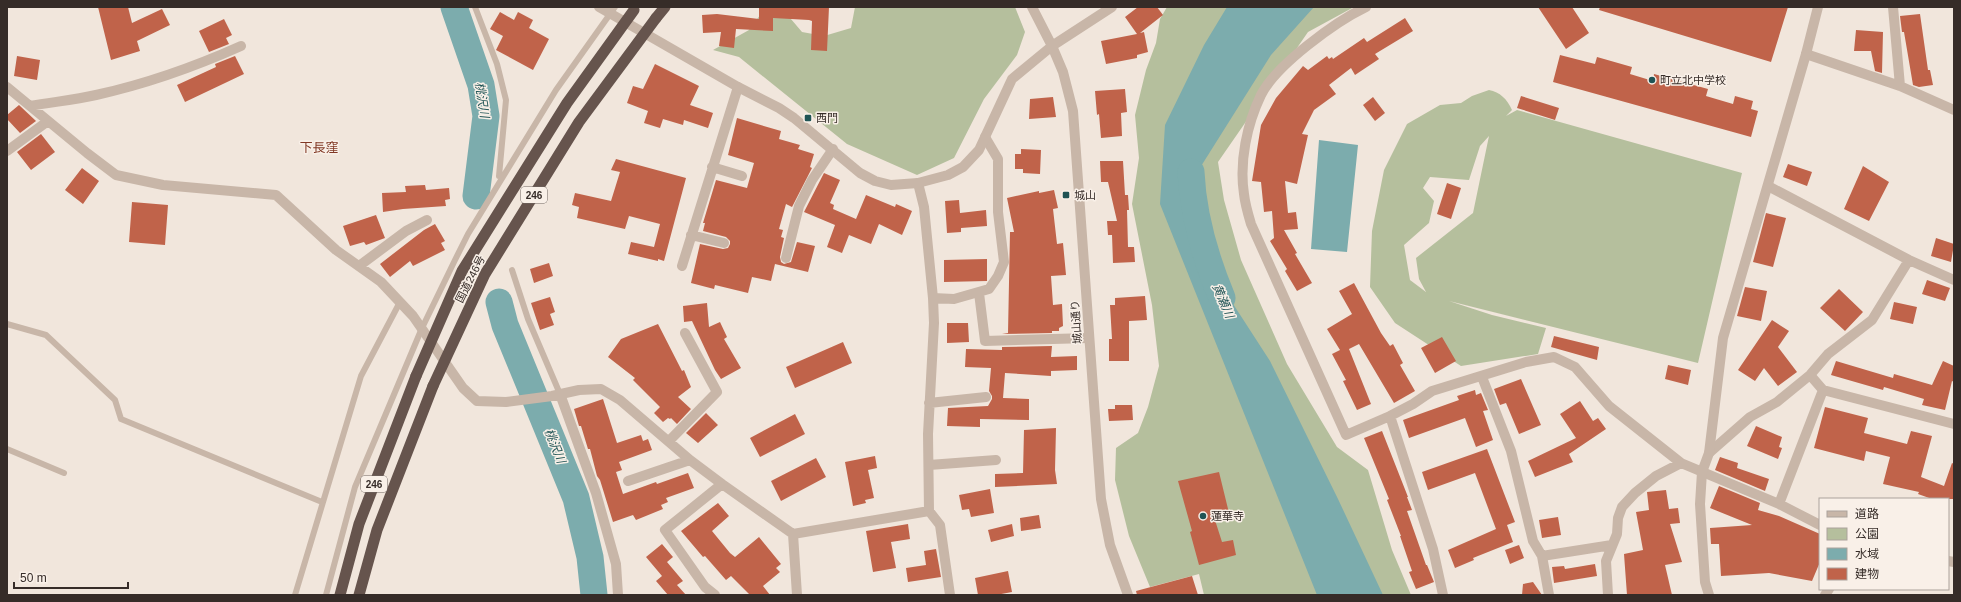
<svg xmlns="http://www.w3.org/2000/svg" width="1961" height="602" font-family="Arial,'Noto Sans JP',sans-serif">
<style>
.green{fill:#b5bf9d;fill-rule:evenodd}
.water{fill:#7cacad}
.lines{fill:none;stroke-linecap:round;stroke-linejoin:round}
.river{stroke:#7cacad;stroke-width:27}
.building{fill:#c0634a}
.service{stroke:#c8b6a8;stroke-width:6}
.minor{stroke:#c8b6a8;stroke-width:10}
.tertiary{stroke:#c8b6a8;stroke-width:10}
.trunk{stroke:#66544d;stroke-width:11}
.trunk-bridge{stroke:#66544d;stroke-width:11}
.poi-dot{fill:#205455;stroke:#f9f0e8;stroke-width:1.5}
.labels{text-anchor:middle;stroke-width:3;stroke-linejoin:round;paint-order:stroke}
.shield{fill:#f9f0e8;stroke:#706762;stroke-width:1}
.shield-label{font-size:10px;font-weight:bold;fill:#362c28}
.poi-label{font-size:11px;fill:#362c28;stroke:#f9f0e8;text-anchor:start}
.street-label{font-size:11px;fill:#362c28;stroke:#f9f0e8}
.water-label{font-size:12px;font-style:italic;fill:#205455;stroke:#f9f0e8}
.quarter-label{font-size:13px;fill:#813825;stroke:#f9f0e8}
</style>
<rect width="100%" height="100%" fill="#f1e6dc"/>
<path class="green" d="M766,7L785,12L802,32L824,36L851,28L855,7H1015L1025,32L1017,55L984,99L954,158L917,175L847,144L739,57L713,50L749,30Z
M1167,7H1354L1308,32L1218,162L1224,200L1241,260L1287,364L1337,447L1368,470L1392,550L1411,595H1204L1199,574L1150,587L1129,536L1115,480L1116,448L1138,433L1148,407L1159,366L1152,305L1132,204L1139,158L1135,115L1146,70L1156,43L1160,19Z
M1489,90C1500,92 1507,99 1512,110L1506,116L1517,110L1742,173L1698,363L1449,301L1492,315L1546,328L1538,354L1461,366L1395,323L1370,287L1372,231L1384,170L1407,124L1440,105L1461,103L1472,96ZM1489,136L1473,213L1416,258L1419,279L1426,292L1410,280L1404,245L1429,223L1434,201L1423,188L1430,177L1469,180L1480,146Z"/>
<path class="water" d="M1227,7H1314L1271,55L1198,171L1191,239L1270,361L1338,499L1383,595H1317L1160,204L1165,125L1204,45Z
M1319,140L1358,145L1347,252L1311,249Z"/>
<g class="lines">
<path class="river" d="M454,7L481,85L486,116L476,196
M1191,172C1193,216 1205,257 1222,298
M499,302L505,325L576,498L590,557L594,595"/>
</g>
<path class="building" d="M98,7H128L132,23L162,9L170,25L137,41L140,51L111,60Z
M759,7H829L827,51L811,50L812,21L809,20L773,18V31L736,29L734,48L719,46L721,32L703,33L702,15L717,14L759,19Z
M1138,7H1157L1163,15L1140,33L1144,32L1148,52L1137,55V58L1106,64L1101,41L1137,34L1125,17Z
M1538,7H1572L1589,33L1566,49Z
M1600,7H1788L1771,62L1599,10Z
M500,12L514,20L518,12L533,20L529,28L549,39L533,70L496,50L503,36L490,29Z
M1920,14L1928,70H1930L1933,85L1919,87L1913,85L1904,32H1902L1900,16Z
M1405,18L1413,31L1375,54L1379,59L1355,75L1351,68L1329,85L1336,94L1314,110L1302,134L1308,135L1297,184L1285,181L1288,213L1296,212L1298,229L1284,230L1297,253L1295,254L1312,283L1297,291L1285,271L1287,269L1270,241L1274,238L1272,211L1264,212L1261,182L1252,181L1261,125L1276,98L1303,66L1308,70L1327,56L1329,59L1332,57L1333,59L1364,38L1367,42Z
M224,19L232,35L226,38L229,44L209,52L199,31Z
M1856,30L1883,32L1882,73L1875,71L1871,51H1854Z
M1560,55L1595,64L1597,57L1632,67L1630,74L1653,81L1654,74L1708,89L1706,96L1733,104L1735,96L1753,101L1751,109L1758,111L1751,137L1553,82Z
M17,56L40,60L37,80L14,76Z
M235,56L244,74L185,102L177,85L216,67L215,64Z
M655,64L699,86L690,105L713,113L708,128L684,120L683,125L663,119L660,128L644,123L648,111L627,103L633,86L643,89Z
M1125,89L1127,112L1121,113L1122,136L1101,138L1099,114L1097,115L1095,91Z
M1521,96L1559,108L1555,120L1517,108Z
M1053,97L1056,117L1029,119L1030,99Z
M1373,97L1385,113L1375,121L1363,105Z
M19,105L36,121L20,133L7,119V115Z
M737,118L781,131L779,139L800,145L798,149L814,154L810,167L812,168L792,207L786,204L779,229L783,230L781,237L784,238L780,257L781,262L784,264L791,262L797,242L815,246L808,272L775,264L771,281L752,277L748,293L715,285L714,289L691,283L700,244L723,249L728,248L730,244V241L726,237L703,231L705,223H703L716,180L747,188L754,163L728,155Z
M41,134L55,152L31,170L17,152Z
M1021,149L1041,150L1040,174L1023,173V169H1015V154H1021Z
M616,159L686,178L664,261L658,259V261L628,254L631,242L654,247L660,224L629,216L625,229L577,218L579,207L572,205L575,193L611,201L620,172L611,170Z
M1100,161H1123L1125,195H1128L1129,210H1127L1128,247H1134L1135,262L1113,263L1112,235H1108L1107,221H1117L1108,182H1101Z
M1788,164L1812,172L1807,186L1783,177Z
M1863,166L1889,182L1869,221L1844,209Z
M82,168L99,181L83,204L65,190Z
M824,173L840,180L830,203L834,205L833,209L856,219L866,195L895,207L896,204L912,211L902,235L879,224L871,244L849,235L842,253L827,247L835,225L804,212Z
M1447,183L1461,188L1451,219L1437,214Z
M425,185L426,190L449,188L450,199L445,200L446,206L403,209L383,212L382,193L406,192L405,186Z
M1054,190L1058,208L1053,209L1057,244L1063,243L1066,275L1051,276L1053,305L1062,304L1063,326L1059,328V331H1052V333L1002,334L1008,333L1010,232H1014L1007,198L1039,191V193Z
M959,200L960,213L986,210L987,226L961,228V232L947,233L945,201Z
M132,202L168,205L165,245L129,242Z
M1766,213L1786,218L1773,267L1753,262Z
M376,215L385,238L366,245L364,242L350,246L343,226Z
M435,224L445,241L441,243L445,250L413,266L410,261L390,277L380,264L424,230Z
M1936,238L1954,244L1951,262L1931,256Z
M987,259V281L944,282V260Z
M549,263L553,276L534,283L530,269Z
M1927,280L1950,288L1945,301L1922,294Z
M1354,283L1381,333L1390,346L1393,344L1403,363L1400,365L1415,391L1394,403L1359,344L1349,349L1371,404L1357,410L1343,381L1346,380L1332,354L1340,350L1327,329L1352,314L1339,291Z
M1745,287L1767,291L1761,321L1737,316Z
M1839,289L1863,312L1845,331L1820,308Z
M1145,296L1147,320L1129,321V361H1109V339H1112L1110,305H1115V298Z
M550,297L555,312L550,314L554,325L540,330L531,303Z
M1894,302L1917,307L1913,324L1890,319Z
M707,303L709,327L720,322L727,337L724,339L741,368L721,379L715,370L692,321L684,322L683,306Z
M1772,320L1789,331L1778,347L1797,372L1778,386L1764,368L1755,381L1738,370Z
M947,323H968L969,342L947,343Z
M658,324L682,371L684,370L691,387L678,397L691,409L677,424L671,418L670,419L668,418L663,422L654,413L660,407L633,380L635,378L608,357L621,339Z
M1554,336L1599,347L1597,360L1551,347Z
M1442,337L1456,361L1435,373L1421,348Z
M843,342L852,363L795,388L786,367Z
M1052,346L1051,357L1077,356V370L1051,371V376L1005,373L1003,398L1029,399V420L980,419V427L947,426L948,408L988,406L992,399V396L989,391L991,368L965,367L966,349L1002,350V347Z
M1836,361L1893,378L1894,374L1932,385L1943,361L1954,366V382L1952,381L1945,410L1922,405L1924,399L1884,387L1883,390L1831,375Z
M1668,365L1691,370L1688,385L1665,379Z
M1521,379L1541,425L1519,434L1506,403L1500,405L1494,389Z
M1475,390L1476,395L1481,393L1488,410L1483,411L1493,440L1476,447L1465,418L1409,438L1403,420L1459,400L1457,396Z
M603,399L617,443L641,435L643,441L648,439L652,450L619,462L622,470L616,472L623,494L656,482L657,484L688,473L694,488L666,498L668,502L661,505L663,509L636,520L633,515L613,522L600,480L597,476L590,449H588L581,426H579L574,409Z
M1580,401L1593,421L1598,418L1606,429L1569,454L1573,462L1535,477L1528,461L1576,438L1560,414Z
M1115,405H1132L1133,420L1109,421L1108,409H1115Z
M1825,407L1868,418L1864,433L1907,444L1911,431L1932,436L1921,477L1944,486L1952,463L1954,464V499H1932L1918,494L1919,492L1883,484L1890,457L1866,451L1864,461L1814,448Z
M706,413L718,425L698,443L686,433Z
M795,414L805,434L760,457L750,438Z
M1756,426L1782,437L1779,447L1782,448L1778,459L1747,446Z
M1056,428L1055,470L1057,484L995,487V474L1023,473L1024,430Z
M1382,431L1408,497H1407L1412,510L1407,511L1426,565H1427L1434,582L1416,589L1409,572L1412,571L1400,536H1401L1387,500L1389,499L1364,438Z
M1487,449L1515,522L1507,525L1513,542L1473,558L1474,560L1455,568L1448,550L1496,529L1475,473L1428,490L1422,472Z
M875,456L877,468L868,470L874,498L865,500L866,503L853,506L845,462Z
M1720,457L1738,463L1737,468L1769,479L1765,491L1715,470Z
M816,458L826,477L781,501L771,481Z
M1219,472L1229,513L1214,517L1222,542L1233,540L1236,555L1199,565L1190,532L1192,531L1178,481Z
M1719,486L1760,503L1758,510L1779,516L1820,534V562L1812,581L1769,573L1721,576L1719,544H1711L1710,528L1752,525L1710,508Z
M990,489L994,513L971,517L969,509L962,510L959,495Z
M1666,490L1669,509L1678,508L1680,523L1670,524L1682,562L1665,565L1672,595H1627L1624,554L1643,550L1636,512L1649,510L1647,492Z
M718,503L729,516L712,531L730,553L735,557L759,537L781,564L776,568L780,572L763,586L770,595H750L731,576L726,580L705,556L703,557L681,531Z
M1039,515L1041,528L1021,531L1020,518Z
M1558,517L1561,535L1542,538L1539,520Z
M908,524L910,539L891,542L896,568L873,572L866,531Z
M1012,524L1014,536L991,542L988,530Z
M662,544L673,557L667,562L683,581L677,585L686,595H668L656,581L662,576L646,557Z
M1519,545L1524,558L1510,564L1505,550Z
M936,549L941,577L908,582L906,568L926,565L924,551Z
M1595,564L1597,576L1554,583L1552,567L1564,566L1565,569Z
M1008,571L1012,592L996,595H978L975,578Z
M1192,576L1198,595H1137L1136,591Z
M1533,582L1542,595H1522L1523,584Z"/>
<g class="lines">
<path class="service" d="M475,7L497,64L506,100L499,176
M512,270L528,319L560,394
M7,324L46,335L115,400L121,419L322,502
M7,449L64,473
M295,595L361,376L400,302
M326,595L355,487L422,328L455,260L468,234L556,90L615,7"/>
<path class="minor" d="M1366,7C1335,22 1276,65 1261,95C1247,124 1239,162 1244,194C1245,204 1248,214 1251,224L1346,435L1390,416L1413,404L1432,391L1526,362L1554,357L1575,367L1609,406L1681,463L1779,504L1820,525
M1893,7L1900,86
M1806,54L1900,86L1954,110
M7,87L87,153L116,175L163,185L276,195L336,250L381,282L413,316L463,388L477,401L506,402L552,396L579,390L601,389L620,400L690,460L722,484L793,534L929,511
M30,106C52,102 74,100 96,95C146,84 194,67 241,46
M7,151L48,121
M712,167L742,176
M918,183L924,207L933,298L934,323L928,434L929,511L940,525L950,595
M1768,186L1909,260L1954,280
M691,235L724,243
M786,258L799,206L812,180L833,149
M359,266L406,231L427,220
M682,266L738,87
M979,293L985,341L1089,338
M933,298L954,299L989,289L998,276L1004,262L998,212V159L985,137
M1810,375L1823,390L1954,424
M1482,377L1511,451L1533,541L1542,556L1612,545
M560,394L596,493L616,564L618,595
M929,403L986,397
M1390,416L1433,549L1443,595
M669,441L717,392L685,333
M1709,453L1750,417L1777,402L1810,375L1828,354L1872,320L1909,260
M929,465L996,460
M628,481L690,460
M1779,504L1823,390
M793,534L797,595
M1542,556L1549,595
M1948,561L1954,562
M715,595L705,587L665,530L722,484
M1608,595L1606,561L1617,534L1618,518L1622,507L1635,493L1656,476L1681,463
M1825,595L1829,589"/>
<path class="tertiary" d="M599,7L738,87L779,108L794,118L860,173L875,181L891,185L918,183L948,175L963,167L979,150L1012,79L1052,46L1112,7
M1032,7L1052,46L1063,72L1073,111L1101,499L1110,545L1128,595
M1709,595L1705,582L1700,504L1702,472L1709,453L1723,338L1806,54L1818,7"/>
<path class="trunk" d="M656,18L665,7
M340,595L359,524L416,376
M359,595L377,530L433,386"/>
<path class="trunk-bridge" d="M416,376L462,271L567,103L634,10
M433,386L485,274L579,122L656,18"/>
</g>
<g class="poi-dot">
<circle cx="1652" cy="80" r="4"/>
<rect x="804" y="114" width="8" height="8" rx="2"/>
<rect x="1062" y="191" width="8" height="8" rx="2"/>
<circle cx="1203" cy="516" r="4"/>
</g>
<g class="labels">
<g class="shield">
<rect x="521" y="187" width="26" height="16" rx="3"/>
<rect x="361" y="476" width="26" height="16" rx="3"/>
</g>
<g class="shield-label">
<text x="534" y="199">246</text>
<text x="374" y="488">246</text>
</g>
<g class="poi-label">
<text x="1660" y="84">町立北中学校</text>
<text x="816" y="122">西門</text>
<text x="1074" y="199">城山</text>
<text x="1211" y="520">蓮華寺</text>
</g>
<g class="street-label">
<text transform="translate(470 279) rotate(-63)" y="4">国道246号</text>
<text transform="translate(1076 322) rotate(-94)" y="4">城山通り</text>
</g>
<g class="water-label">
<text transform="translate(482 100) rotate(81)" y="4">桃沢川</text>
<text transform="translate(1223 301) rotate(67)" y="4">黄瀬川</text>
<text transform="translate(555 446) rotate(68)" y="4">桃沢川</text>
</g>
<g class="quarter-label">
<text x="319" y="152">下長窪</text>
</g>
</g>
<rect width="1961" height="602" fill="none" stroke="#362c28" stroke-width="16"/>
<rect x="1819" y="498" width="130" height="92" fill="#f9f0e8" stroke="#aba29b"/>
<rect x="1827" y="511" width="20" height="6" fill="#c8b6a8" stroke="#aba29b"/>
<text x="1855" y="518" font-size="12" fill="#362c28">道路</text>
<rect x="1827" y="528" width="20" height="12" fill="#b5bf9d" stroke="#aba29b"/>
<text x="1855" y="538" font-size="12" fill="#362c28">公園</text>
<rect x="1827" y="548" width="20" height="12" fill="#7cacad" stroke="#aba29b"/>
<text x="1855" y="558" font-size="12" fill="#362c28">水域</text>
<rect x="1827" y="568" width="20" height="12" fill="#c0634a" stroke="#aba29b"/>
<text x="1855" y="578" font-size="12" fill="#362c28">建物</text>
<path d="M14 582v6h114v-6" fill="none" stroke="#362c28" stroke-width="2"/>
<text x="20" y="582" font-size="12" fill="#362c28" stroke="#f9f0e8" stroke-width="3" paint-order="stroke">50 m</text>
</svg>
